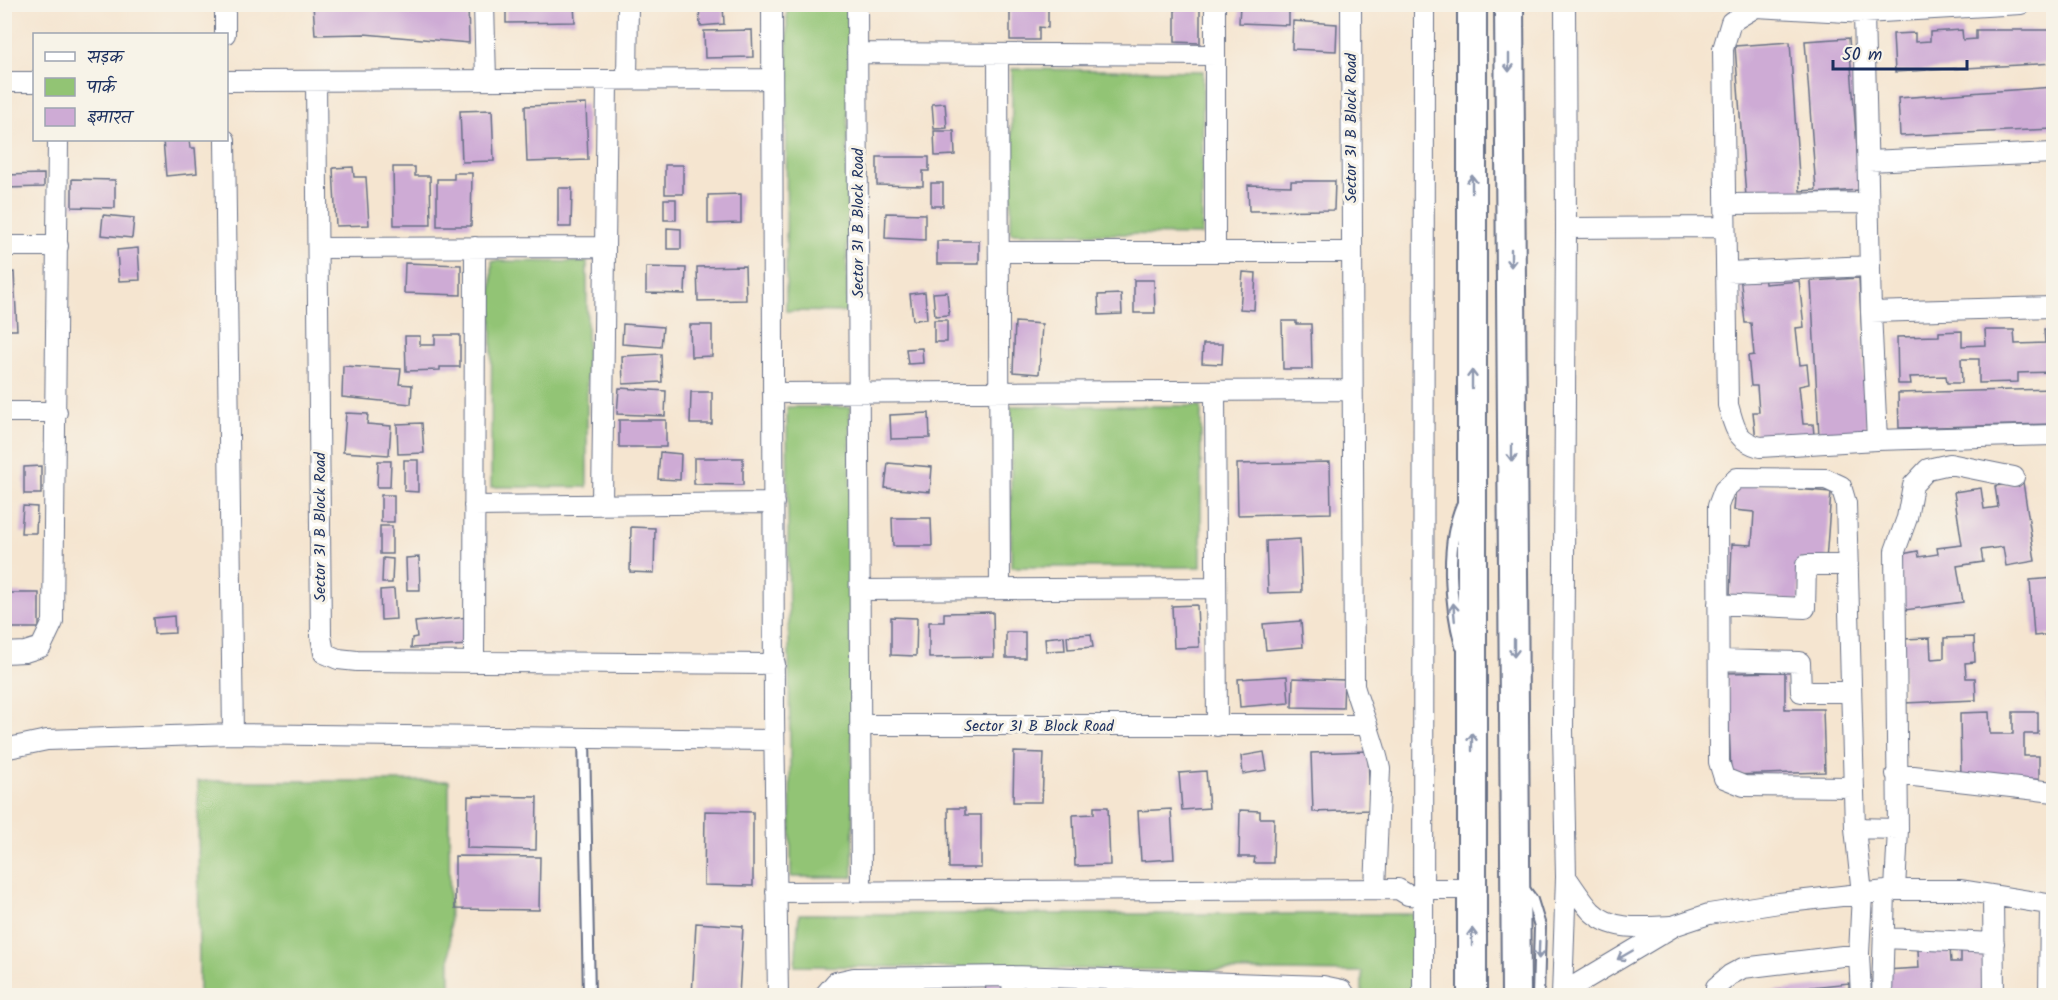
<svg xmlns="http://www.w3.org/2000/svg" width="2058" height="1000" font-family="Kalam,'Playpen Sans Deva',sans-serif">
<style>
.green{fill:#92c474;stroke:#567a69;stroke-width:1.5}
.building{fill:#ceabd5}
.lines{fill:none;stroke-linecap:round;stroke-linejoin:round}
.lane-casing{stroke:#676f86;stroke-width:14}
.street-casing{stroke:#676f86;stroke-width:22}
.secondary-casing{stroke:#676f86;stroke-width:32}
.lane{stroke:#fff;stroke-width:10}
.street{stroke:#fff;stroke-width:20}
.secondary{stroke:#fff;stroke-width:28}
.oneway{stroke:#8d97ae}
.labels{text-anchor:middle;stroke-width:6;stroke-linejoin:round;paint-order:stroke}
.street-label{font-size:15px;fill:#1b2f5e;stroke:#f7f3e8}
</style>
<rect width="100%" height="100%" fill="#f7f3e8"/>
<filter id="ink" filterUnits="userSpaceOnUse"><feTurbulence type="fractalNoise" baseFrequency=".0167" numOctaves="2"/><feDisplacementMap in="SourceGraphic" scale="12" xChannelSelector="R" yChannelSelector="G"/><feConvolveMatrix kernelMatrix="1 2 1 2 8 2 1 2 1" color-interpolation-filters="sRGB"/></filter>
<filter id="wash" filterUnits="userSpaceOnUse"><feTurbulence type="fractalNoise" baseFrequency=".008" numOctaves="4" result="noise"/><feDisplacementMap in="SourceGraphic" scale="24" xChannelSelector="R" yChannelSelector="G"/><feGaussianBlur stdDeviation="1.35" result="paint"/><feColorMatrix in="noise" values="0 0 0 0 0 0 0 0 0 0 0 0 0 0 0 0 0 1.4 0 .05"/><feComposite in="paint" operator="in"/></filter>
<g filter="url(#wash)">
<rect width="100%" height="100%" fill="#f5e5d0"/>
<path class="green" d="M787,5H848L847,312L786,311Z
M1012,69L1203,71L1202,235L1011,233Z
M492,261L587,262V487H491Z
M1011,406H1201V567H1011Z
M787,407H850L853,877H791Z
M198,781H449L450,995H199Z
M799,914H1413V995H1362V972L795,966Z"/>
<g id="blocks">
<path class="building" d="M313,4H468L469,43L364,34L315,35Z
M506,4H574L575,22L506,23Z
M699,4H723L724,24L700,26Z
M1010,4H1048V28L1039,27V40H1010Z
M1175,4H1200V43L1175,42Z
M1240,4H1289V25L1239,23Z
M1293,21L1337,24L1336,51L1292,49Z
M752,30L753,57L705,58L704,31Z
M1962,30L1963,40L1976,39V30H2054V63L1895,72L1893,34L1915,33V42L1930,41V32Z
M1849,38L1860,190L1746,197L1735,46L1790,42L1800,191L1816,190L1805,41Z
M2054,87V129L1900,136L1898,98Z
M945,103L947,128L934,129L932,104Z
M586,104L588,160L527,162L525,106Z
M492,110L494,161L462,162L460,111Z
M934,131H954L955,155L935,156Z
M163,140H189L190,148H195L197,173L166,176Z
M877,157H929V171H923V186L877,185Z
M665,165H683V194H665Z
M353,167L354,177H366L369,225L336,226L333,168Z
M393,167H415V176H430L431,225H394Z
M454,173H472L471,226H437V179H454Z
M44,174V187L4,188V175Z
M72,179L115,180V208L72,207Z
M1291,181H1335L1334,210L1249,211L1248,185L1291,186Z
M931,183H943V206H931Z
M558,188H572L571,227H558Z
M741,194V223L708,224V195Z
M664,199H676V220H664Z
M886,213L925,214V240L885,238Z
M103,215L134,218L132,238L101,235Z
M667,228L681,229V249H667Z
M937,241H979V264H937Z
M138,248L140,280L119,281L117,250Z
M405,263L461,265V295L404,293Z
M745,266L746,300L698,301L697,267Z
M646,267L686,268L685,294L646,293Z
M14,272L17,330H4V273Z
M1243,272L1256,273L1254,310L1240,309Z
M1764,273L1765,284L1799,281L1804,327L1796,328L1800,365L1807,364L1809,384L1799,386L1803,424H1813L1814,435L1756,441L1753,412H1759L1757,386H1751L1748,356L1754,355L1751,323H1745L1740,275Z
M1859,278L1867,435L1819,437L1811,281Z
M1134,280H1154L1155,313H1134Z
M925,292L927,319L913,320L910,294Z
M947,292L949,315L935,316L933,293Z
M1121,294L1122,314L1099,315L1098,295Z
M934,320H947V342H934Z
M1282,321H1296V324H1311L1312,369H1283Z
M1015,322L1042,324L1039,374L1013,372Z
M623,324L663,327L661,347L622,344Z
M690,325H712V356L691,357Z
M2044,329H2054V372L2018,373V382L1979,383V359H1961L1962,383H1947L1946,376L1910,377L1911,384H1898L1897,337L1939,336V332L1962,331V346L1986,345L1985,330H2014L2015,344L2045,343Z
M435,335H460V367H440V370L406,371L405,336H420V345H435Z
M1203,344H1223L1222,364L1202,363Z
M922,348L923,363L908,364L906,349Z
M661,354L662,382L623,384L622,356Z
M343,366L401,369L399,384L412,385L411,404L342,397Z
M619,388L666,391L665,416L617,414Z
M2054,389V424L1899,428L1898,393Z
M691,392H712V424H690Z
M346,413L368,414L367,424L391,426L389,455L343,452Z
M929,413L930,438L891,439L890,415Z
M619,420H666V447H619Z
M422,423L424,453L398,454L397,424Z
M4,429H8L10,469H4Z
M660,452L681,454L680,480L658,479Z
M694,458H743V485L694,484Z
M404,460H418V492L404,491Z
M378,461H391L390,487H377Z
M1330,462L1331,513L1238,515L1237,464Z
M888,463L932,467L930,492L885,488Z
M41,466V494H24V467Z
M2023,482L2035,561L2006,566L2003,547L1981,550L1983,562L1957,566L1963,602L1905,610L1897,555L1918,551L1919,557L1938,554L1937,548L1962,545L1954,492L1981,488L1984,509L1998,507L1995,486Z
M1736,484L1831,492L1826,561L1799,559V601L1730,596L1732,544L1752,545L1754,512L1734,510Z
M381,495H394V522H381Z
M23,506L37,507L36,533H21Z
M892,518H931L932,546H893Z
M380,526H392V554H380Z
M631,527L655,528L654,573L630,572Z
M1300,539L1302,592L1268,593L1266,541Z
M419,557L420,590H407L406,558Z
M383,558L393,559L392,583H382Z
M2054,578V634L2034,636L2030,580Z
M394,589L396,619L381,620L380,590Z
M4,593H39V628H4Z
M1197,605L1199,647L1174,648L1172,606Z
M993,612L994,657L929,658V622H944V613Z
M174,616L175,633L154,634L153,618Z
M469,617L470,645L411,648L412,638L417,637L415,622Z
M891,617L917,618L916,656L891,655Z
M1301,621L1303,647L1266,650L1263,624Z
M1006,632H1025V658H1006Z
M1091,634L1093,647L1068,649L1067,636Z
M1064,636L1065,650L1046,651L1045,638Z
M1974,637L1975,662L1965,663L1966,678H1975L1976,700L1904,703L1902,639L1930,638L1931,659L1944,658V638Z
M1785,672V709H1823L1825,772L1731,775L1727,673Z
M1287,676L1289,703L1240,707L1238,679Z
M1293,678L1344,680L1343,708L1292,707Z
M2047,694H2054V722L2049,723Z
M1989,712L1990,734H2013V712H2038V734H2024V756H2039V779L1961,780L1960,713Z
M1368,751L1370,810L1313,812L1311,753Z
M1014,752L1044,753L1042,802H1013Z
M1264,752L1267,770L1243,774L1241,756Z
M1206,771L1209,808L1182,810L1179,773Z
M468,796L537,797L536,850L467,848Z
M1094,807H1108L1110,865L1075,866L1073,815L1094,814Z
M948,808H965V815H981V868H949Z
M1171,809L1174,859L1141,861L1138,811Z
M1240,810L1260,811V818H1274L1273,863H1254L1255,857H1239Z
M705,811L753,812V886L704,885Z
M455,856L540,857L539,910L455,909Z
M696,923L743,926L739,996H692Z
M1984,947L1986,996H1886L1885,970L1919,968L1918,950L1950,948L1951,962H1961V948Z
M986,981H1004L1003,996H985Z
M1849,983V996H1755L1774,991Z"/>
</g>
</g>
<g filter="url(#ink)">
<use href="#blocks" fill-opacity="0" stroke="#676f86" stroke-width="1.5"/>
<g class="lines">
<g class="lane-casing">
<path id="lane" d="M1461,646C1450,604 1445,545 1462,505
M584,738L589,996
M1521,885L1532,900L1540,926L1538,996"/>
</g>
<g class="street-casing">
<path id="street" d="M484,4L486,80
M772,4L774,716L778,996
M857,4L861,892
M1215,4V252
M1351,4L1354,686C1362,713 1374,740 1380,769L1375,889
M2021,4L1864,13L1756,7L1731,22L1723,49L1728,405C1735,428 1735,440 1760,447L1877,440L2054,435
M1864,13L1871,312L1877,440
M225,34V4
M857,53L1215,55
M998,54L1000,589
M627,79L628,4
M226,81L772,79
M316,81L321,636L324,653L338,659L357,661L775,664
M4,82H34
M225,140L233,734
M1868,161L2054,153
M1727,204L1868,203
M1566,228L1725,227
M4,246H58
M318,248L605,247
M999,252H1352
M1727,272L1870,266
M1871,312L2054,307
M1215,391L1217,726
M774,393L1352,390
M4,412H57
M602,504L607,80
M474,506L774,503
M860,590L1216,588
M1718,604L1805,608L1806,565H1848
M4,653L25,652L41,647L53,622L58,140
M1719,660L1800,662L1801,692H1851
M474,662L475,247
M861,725H1366
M4,749L47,740L233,734L774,740
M1896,774L2054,792
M1854,787L1744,786L1724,778L1719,762L1718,506L1724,490L1737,478L1826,479L1841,486L1846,503L1855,828L1862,894L1859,954L1861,996
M1855,828L1898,829
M1566,877C1574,888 1582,901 1591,911C1612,932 1645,927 1671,926
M1422,889H1472
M1895,890L1898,829L1895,551L1907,518L1913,485L1928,469L1950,464L2014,477
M776,892L1398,889L1408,895L1422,896
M1993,896L1994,996
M1884,938L1994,943
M1562,993L1676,925L1709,914L1779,903L1895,890H1961L2054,905
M824,996L836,982L854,978L1013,976L1323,986L1342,990L1346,996
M1012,996L1013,976
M1423,996L1424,4
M1562,996L1566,877L1563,731L1566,228L1565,4
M1716,996V987L1730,975L1743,968L1859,954
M1882,996L1885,891
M2049,996L2050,905"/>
</g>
<g class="secondary-casing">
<path id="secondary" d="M1509,4L1516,996
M1472,996V4"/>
</g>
<use href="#lane" class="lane"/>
<use href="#street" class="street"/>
<use href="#secondary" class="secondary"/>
</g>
<defs><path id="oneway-shaft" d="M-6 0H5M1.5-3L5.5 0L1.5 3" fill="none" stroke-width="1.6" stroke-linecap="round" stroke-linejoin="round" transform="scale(1.5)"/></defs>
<g class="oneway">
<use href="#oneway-shaft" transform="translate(1509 63) rotate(90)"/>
<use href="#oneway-shaft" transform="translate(1472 184) rotate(-90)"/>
<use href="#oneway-shaft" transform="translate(1511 258) rotate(90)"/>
<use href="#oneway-shaft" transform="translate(1472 379) rotate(-90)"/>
<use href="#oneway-shaft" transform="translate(1512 453) rotate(90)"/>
<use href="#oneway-shaft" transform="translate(1454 612) rotate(-95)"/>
<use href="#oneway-shaft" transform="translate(1514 648) rotate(90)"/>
<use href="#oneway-shaft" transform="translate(1472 742) rotate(-90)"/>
<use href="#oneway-shaft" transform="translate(1472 937) rotate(-90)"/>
<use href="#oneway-shaft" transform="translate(1539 950) rotate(92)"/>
<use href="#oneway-shaft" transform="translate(1625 955) rotate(150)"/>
</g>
</g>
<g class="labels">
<g class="street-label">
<text transform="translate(1351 128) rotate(-90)" y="5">Sector 31 B Block Road</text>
<text transform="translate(858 223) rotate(-90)" y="5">Sector 31 B Block Road</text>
<text transform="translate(320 527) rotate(-90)" y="5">Sector 31 B Block Road</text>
<text x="1039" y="731">Sector 31 B Block Road</text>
</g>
</g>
<rect width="2058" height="1000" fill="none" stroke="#f7f3e8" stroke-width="24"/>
<rect x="33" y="33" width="195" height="108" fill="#f7f3e8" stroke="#9fa5b1" stroke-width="1.5"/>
<rect x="45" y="52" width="30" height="9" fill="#ffffff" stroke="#9fa5b1" stroke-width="1.5"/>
<text x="87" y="63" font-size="18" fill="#1b2f5e">सड़क</text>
<rect x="45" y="78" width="30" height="18" fill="#92c474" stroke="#9fa5b1" stroke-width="1.5"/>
<text x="87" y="93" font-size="18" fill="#1b2f5e">पार्क</text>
<rect x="45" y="108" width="30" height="18" fill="#ceabd5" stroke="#9fa5b1" stroke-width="1.5"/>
<text x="87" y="123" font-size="18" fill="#1b2f5e">इमारत</text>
<path d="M1833 60v9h134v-9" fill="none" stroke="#1b2f5e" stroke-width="3"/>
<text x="1842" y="60" font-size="18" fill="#1b2f5e" stroke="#f7f3e8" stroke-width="4.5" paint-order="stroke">50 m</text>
</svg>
